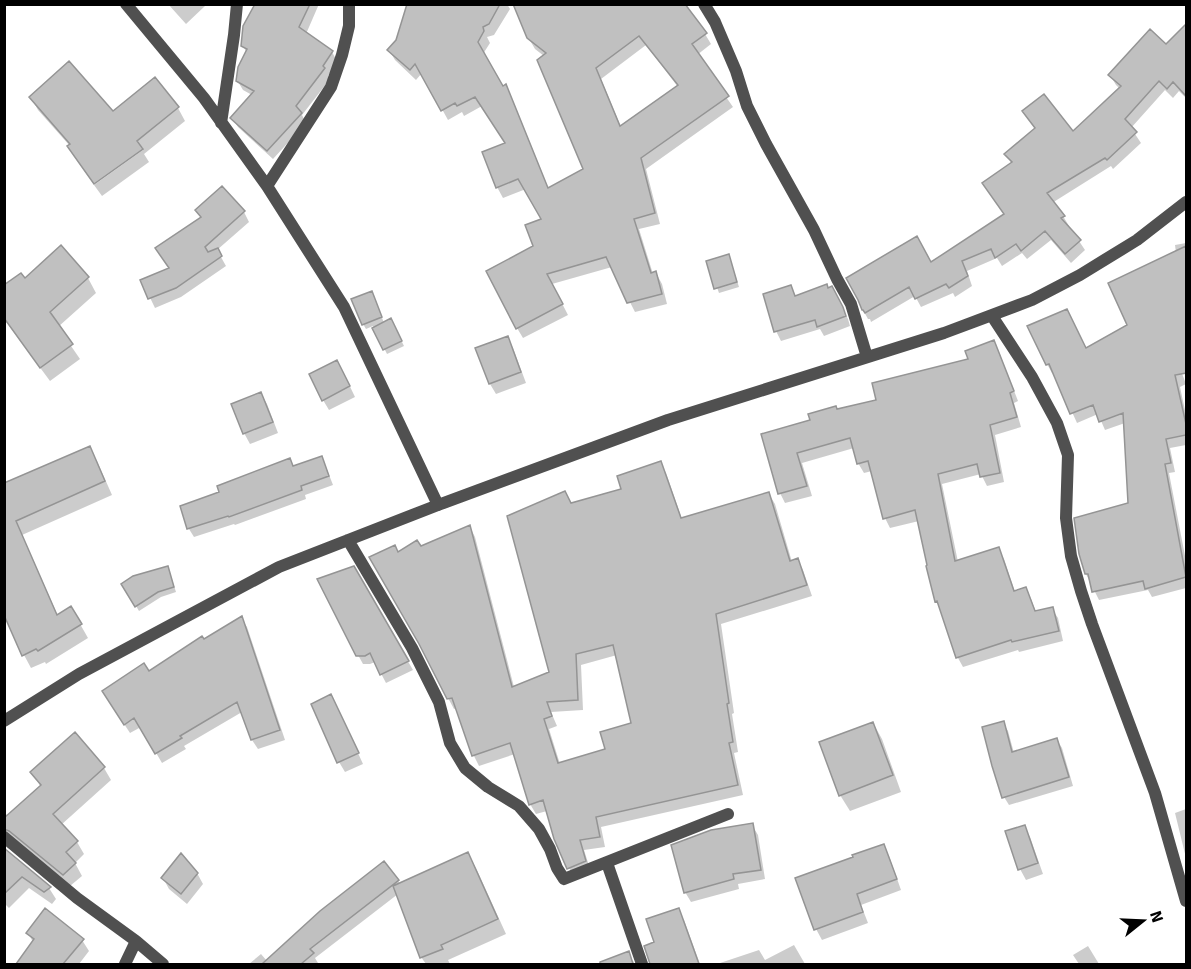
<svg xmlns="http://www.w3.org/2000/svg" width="1191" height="969" font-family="Signika,sans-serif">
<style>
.shadow{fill:#0003;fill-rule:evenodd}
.building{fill:#c0c0c0;stroke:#949494;stroke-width:1.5;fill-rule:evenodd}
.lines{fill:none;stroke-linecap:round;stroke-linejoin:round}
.minor{stroke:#505050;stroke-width:12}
</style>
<rect width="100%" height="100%" fill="#fff"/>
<path class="shadow" d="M168,4H204L205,6L186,24Z
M262,4H319L306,34L332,52L337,61L328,76L330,79L302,115L306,123L273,159L238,127L232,118L252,95L243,90L237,80L247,53L243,46Z
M409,4H507L510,9L494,35L487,37L490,43L483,54L503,88L505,86L511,96L549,190L585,170L544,56L535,49L528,37L705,34L711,44L697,55L733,107L646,169L660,224L639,229L653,274L656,273L662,284L667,304L635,312L612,267L552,284L568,315L523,338L517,328L535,247L543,220L526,189L503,198L497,187L506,144L482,106L464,116L462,112L448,120L422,73L416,80L395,60L389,50L397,41ZM646,45L678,87L621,127L601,79Z
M1186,27V98L1179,91L1173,98L1165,90L1131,128L1141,143L1113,169L1111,166L1052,203L1063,216L1069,226L1067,227L1079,241L1085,250L1071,263L1051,240L1027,259L1022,253L1002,266L997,258L967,271L972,286L955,297L953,293L921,307L915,296L871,322L870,319H868L863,310L1005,215L1012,164L1006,154L1073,133L1120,89L1116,85L1110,75L1166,46Z
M155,79L178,108L185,121L144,154L149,162L102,196L94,185L143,150V147L93,183L76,159L69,147L70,146L38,110L31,97L113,113Z
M197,210L244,212L249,222L217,250L226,266L181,297L155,308L142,281L170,269L201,218Z
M1186,243V343L1172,347L1186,384L1180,387L1186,415V445L1170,448L1175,472L1169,473L1186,561V588L1152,597L1148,590L1099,600L1086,574L1129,505L1125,423L1105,430L1098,414L1077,423L1054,372L1052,373L1047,364L1086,349L1129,325L1176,253L1175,245Z
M61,247L88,278L96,293L58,327L80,359L50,381L4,319V287L25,281Z
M731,261L739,287L719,293L708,262Z
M791,287L796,297L831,288L848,319L850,326L824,336L820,329L781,341L776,331Z
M374,297L384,323L393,324L404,346L387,354L373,326L366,329L363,324Z
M507,337L513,348L526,383L496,394L490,384Z
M993,342L999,352L1018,401L1014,403L1021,427L995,435L1004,482L987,486L981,474L942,484L958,562L998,549L1004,559L1015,592L1026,589L1031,599L1036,612L1052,609L1058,618L1063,641L1019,652L1018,650L963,667L958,658L942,611L937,601L919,521L890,528L885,518L872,471L864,473L858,463L854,448L802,463L812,496L785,503L780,493L763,435L811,421L837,411L878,401L970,360Z
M343,372L355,397L329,410L323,400Z
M261,393L267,404L278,433L250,444L244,433Z
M89,448L97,461L112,495L22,535L58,616L71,608L88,638L46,664L45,662L31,668L24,655L8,620L4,622V485Z
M321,458L326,467L333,485L305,495L306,499L235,525L234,524L194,537L189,529L181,507L221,493L290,460L294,468Z
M660,462L666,473L682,519L769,494L775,504L792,562L798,560L803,570L812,596L721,624L734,713L732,714L738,752L734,753L743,795L601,827L605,847L584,850L591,872L575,878L569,868L547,811L536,814L530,804L515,754L479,766L474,756L457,708L454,709L448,698L398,553L420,548L470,527L475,537L514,687L551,673L572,505L623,490ZM617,655L632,724L607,750L560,764L549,729L557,726L551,712L583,710L581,665Z
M353,567L413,670L386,683L375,662L370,664H363L358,655Z
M170,573L176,592L161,597L139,611L123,584Z
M241,618L247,627L285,740L258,749L252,740L242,712L184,746L186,749L162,763L141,727L130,733L109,701L149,673Z
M337,707L363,764L345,772L339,762Z
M873,723L882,739L901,792L850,811L840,795Z
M1003,723L1008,731L1014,753L1057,740L1062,748L1073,786L1009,805L1004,797Z
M104,768L111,780L61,825L77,842L84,854L75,863L82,876L70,886L4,844V812L9,817L41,787L32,772Z
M1186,809V858L1175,813Z
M752,825L758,835L765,879L738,884L739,889L691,902L685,892Z
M1024,826L1030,837L1043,874L1026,880L1020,869Z
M883,845L889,856L901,890L861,905L868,923L822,940L816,929L855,857Z
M4,850L49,888L56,899L52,904L29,888L9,908L4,903Z
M467,854L476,868L506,934L448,960L450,964H426L421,957L398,894L315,958L318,963L317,964H249L261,954L267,961L398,880L400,885Z
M197,873L203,884L187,904L169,889L163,878Z
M678,910L684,920L700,964H652L646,947L656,943Z
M28,933L82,940L89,951L79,964H17L33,942Z
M794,945L805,964H717L759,950L765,960Z
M1088,946L1099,964H1079L1073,955Z
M628,953L635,964H598Z"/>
<path class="building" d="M255,4H310L299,27L333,51L323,66L325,68L296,106L302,113L267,151L230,118L254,91L236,81L238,67L247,49L241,46L243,26Z
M407,4H500L489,24L483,27L484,31L478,42L503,86L506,84L548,188L583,169L537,60L546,53L527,38L513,4H685L707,33L692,44L729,96L641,158L655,213L634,219L651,273L656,271L662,294L627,303L606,257L547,274L563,304L516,329L486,271L533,246L525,225L541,219L518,179L496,188L482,152L505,143L475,97L457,106L455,103L441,111L415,64L410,70L387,50L396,40ZM639,36L678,85L620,126L596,68Z
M1186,24V96L1173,82L1167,89L1159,81L1125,119L1137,132L1107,160L1105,158L1047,193L1065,216L1061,218L1081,240L1065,254L1045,231L1021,251L1016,244L995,258L991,249L962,261L968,276L949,288L946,284L915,299L909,287L865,313L863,310H862L858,300L846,278L917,236L931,262L1004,214L982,183L1012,162L1004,154L1035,128L1022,111L1044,94L1073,131L1121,86L1108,75L1150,29L1166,44Z
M69,61L113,111L155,77L179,107L137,141L143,149L94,184L67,146L70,144L29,97Z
M222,186L245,211L205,247L208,252L218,248L222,256L176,288L148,299L140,280L169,268L155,248L201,217L195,210Z
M61,245L89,277L50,312L73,344L40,368L4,318V285L21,273L25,278Z
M1186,246V373L1175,375L1186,424V435L1166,439L1171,463L1165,464L1186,577L1145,589L1143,581L1092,592L1088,574H1085L1079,554L1074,518L1128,503L1123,413L1099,422L1093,405L1070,414L1049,364L1046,365L1027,326L1067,309L1086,348L1127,325L1108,283Z
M729,254L737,282L714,289L706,261Z
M827,284L828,288L832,286L843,307L846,316L817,327L815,320L774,332L763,294L791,285L795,296Z
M372,291L382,317L362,325L351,299Z
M391,318L402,341L383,350L372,328Z
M508,336L521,372L489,384L475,348Z
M994,340L1014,391L1010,393L1017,417L990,425L1000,473L980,477L977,464L938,474L955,561L999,547L1014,591L1026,587L1035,611L1053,607L1059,631L1012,642L1011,640L956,658L937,601L935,602L926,566L927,565L915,510L883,519L868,461L857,464L850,438L797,453L807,486L778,494L761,434L810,420L808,414L836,406L837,409L876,400L872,383L968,359L965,351Z
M337,360L350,386L322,401L309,374Z
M261,392L273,422L243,434L231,404Z
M90,446L105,481L16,521L57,615L71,606L82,624L38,651L36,649L22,656L4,615V483Z
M322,456L329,476L301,486L302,490L229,517L228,516L187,529L180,506L219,492L217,486L290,458L293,466Z
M661,461L681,518L769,492L790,561L798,558L807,585L716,614L729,703L727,704L733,742L729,743L738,785L596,817L600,837L580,840L586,861L567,869L554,839L543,800L529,805L510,743L472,756L452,698L447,699L419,644L369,557L395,545L398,552L417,540L421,546L470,525L512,687L549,672L507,516L565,491L571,503L621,489L617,476ZM613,645L631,723L600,732L605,749L558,763L544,719L552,716L547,702L578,700L576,654Z
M168,566L174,587L158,592L135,607L121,584L133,576Z
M354,566L409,661L380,675L370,653L365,656H356L317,579Z
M242,616L280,730L251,740L237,702L180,736L182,738L155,754L134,718L124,725L102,691L144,663L149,671L202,636L204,639Z
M331,694L359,753L337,763L311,704Z
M1004,721L1012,752L1057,738L1069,777L1002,798L992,766L982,727Z
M873,722L893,775L839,796L819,742Z
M75,732L105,767L53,814L78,841L66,852L76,863L63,875L9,831L4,829V818L41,785L30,772Z
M753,823L761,870L733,874L734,879L684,893L671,845L711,830Z
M1025,825L1038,863L1018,870L1005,831Z
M884,844L897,879L857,894L863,912L814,930L795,878L853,857L852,855Z
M4,848L51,887L44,892L22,877L4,894Z
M468,852L498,919L441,945L443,949L420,958L393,886Z
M181,853L198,873L181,894L161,878Z
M384,861L399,880L310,949L314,953L301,964H262L320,911Z
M45,908L84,939L63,964H16L34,939L26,933Z
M679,908L699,964H650L644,946L654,942L646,919Z
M629,951L633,964H600V962Z"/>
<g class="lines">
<path class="minor" d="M126,4L204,98L267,186L344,307L438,505
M704,4L715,22L736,71L747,106L766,144L814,230L837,279L851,304L867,357
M221,123L234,35L237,4
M267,186L331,87L342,55L349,26V4
M992,316L1032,377L1057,423L1068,455L1066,518L1071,556L1081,591L1092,624L1155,793L1186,901
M348,540L412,648L439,702L450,743L465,768L488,787L519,806L539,829L550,849L557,868L564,879L728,814
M4,721L79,674L279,567L438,505L668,420L944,333L1032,300L1080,275L1137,240L1186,202
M4,837L77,898L136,941L163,964
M607,863L642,964
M125,964L136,941"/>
</g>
<rect width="1191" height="969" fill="none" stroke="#000000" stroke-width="12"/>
<g transform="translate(1143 921) rotate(72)" stroke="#ffffff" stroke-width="4.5" paint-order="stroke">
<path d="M0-4.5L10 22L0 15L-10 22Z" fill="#000000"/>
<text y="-9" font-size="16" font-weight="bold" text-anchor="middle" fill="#000000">N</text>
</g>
</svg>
